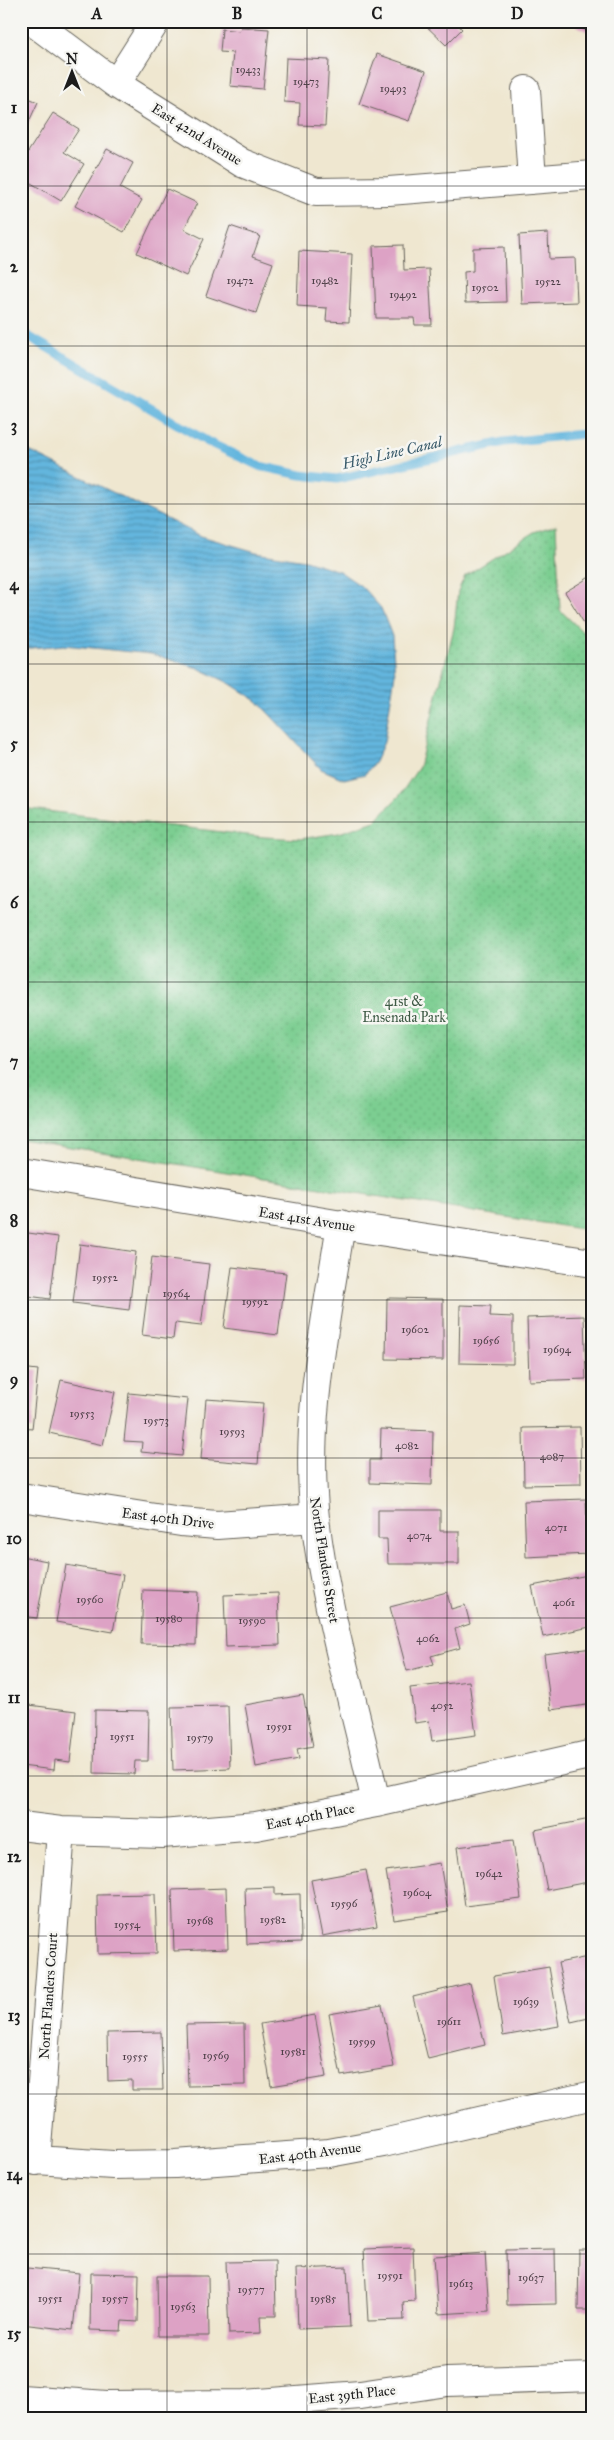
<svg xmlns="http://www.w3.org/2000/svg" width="614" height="2440" font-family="'IM FELL Great Primer',serif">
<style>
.park{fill:url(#park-dots);stroke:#4c7556}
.water{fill:url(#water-rules);stroke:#40697d}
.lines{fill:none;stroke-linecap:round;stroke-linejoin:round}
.stream{stroke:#63b6de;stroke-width:9}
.building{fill:#dda2c5}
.minor-casing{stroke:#66635b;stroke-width:30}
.minor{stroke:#fff;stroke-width:28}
.grid{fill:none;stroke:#1c1c1c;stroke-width:1;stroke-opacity:0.55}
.labels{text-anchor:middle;stroke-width:5;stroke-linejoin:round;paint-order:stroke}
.number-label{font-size:11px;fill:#4c3e46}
.street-label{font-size:14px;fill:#1c1c1c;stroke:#f6f6f2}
.park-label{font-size:14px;fill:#3e5a45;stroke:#f6f6f2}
.water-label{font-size:15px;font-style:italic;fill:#385a6a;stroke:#f6f6f2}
.neatline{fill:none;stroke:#1c1c1c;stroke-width:2}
.grid-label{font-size:16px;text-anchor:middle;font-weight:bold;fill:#1c1c1c}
</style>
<defs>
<pattern id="park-dots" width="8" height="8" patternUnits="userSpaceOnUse" patternTransform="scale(1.25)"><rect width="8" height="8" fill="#7cce91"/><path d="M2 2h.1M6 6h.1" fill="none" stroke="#6bb07c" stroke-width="1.8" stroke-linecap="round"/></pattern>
<pattern id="water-rules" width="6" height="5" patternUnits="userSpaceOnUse" patternTransform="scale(1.25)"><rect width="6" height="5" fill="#63b6de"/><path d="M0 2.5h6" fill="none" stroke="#5193b3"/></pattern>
</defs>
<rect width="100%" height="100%" fill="#f6f6f2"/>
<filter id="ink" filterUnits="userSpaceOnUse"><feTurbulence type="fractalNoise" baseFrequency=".02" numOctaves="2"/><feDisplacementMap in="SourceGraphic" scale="10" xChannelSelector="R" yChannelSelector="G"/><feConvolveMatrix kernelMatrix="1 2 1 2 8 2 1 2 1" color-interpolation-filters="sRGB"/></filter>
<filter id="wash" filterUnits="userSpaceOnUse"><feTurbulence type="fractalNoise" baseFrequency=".0096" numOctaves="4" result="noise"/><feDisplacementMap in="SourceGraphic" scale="20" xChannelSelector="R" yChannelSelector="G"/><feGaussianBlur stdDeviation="1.12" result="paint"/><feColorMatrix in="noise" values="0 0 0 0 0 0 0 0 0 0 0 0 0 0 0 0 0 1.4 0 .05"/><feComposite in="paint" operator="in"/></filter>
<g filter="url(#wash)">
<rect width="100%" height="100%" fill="#efe7d0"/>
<path class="park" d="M556,525L560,610L593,642V780L588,806V839L593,894V1231L21,1139V808L264,837L300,839L339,833L375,821L400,795L419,767L454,628L458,591L465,576L534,532Z"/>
<path class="water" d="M21,447L201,536L256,552L305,560L339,571L361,586L381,608L392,636L395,674L384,742L375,762L365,774L344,779L321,769L257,701L229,683L198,668L151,654L64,645L21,649Z"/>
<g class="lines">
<path class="stream" d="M21,332L208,442L259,466L301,475L337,479L504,442L593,433"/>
</g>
<g id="blocks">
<path class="building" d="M421,21H454L462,29L446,45Z
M569,21H593V35Z
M241,27L269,29L263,89L230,86L233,53L220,52L222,29L240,31Z
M377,54L426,71L409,121L359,104Z
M286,58L329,60L325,126L299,125L300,103L284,102Z
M21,95L38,102L21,139Z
M53,113L79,129L64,152L84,164L61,201L21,177V163Z
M107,149L133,163L120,188L142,200L124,232L75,206Z
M167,189L197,203L184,229L204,239L186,276L137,253Z
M230,226L260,236L253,256L273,263L256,313L206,296Z
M548,233L549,259L575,258L577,302L522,304L519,235Z
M403,245L404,270L429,269L432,325H415L414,318H376L373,246Z
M504,247L506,302L465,303L464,272L473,271V248Z
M299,251L352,254L349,322L326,321L327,308L297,306Z
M593,575V638L565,592Z
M21,1232L58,1237L50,1299L21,1295Z
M80,1244L136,1252L129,1310L73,1303Z
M152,1257L209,1264L201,1326L175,1323L173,1339L142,1335Z
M232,1267L286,1273L278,1335L224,1328Z
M387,1298L443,1299V1360L386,1359Z
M460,1305L491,1306L490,1316L513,1317V1364L459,1363Z
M584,1316L586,1379L529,1381L527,1318Z
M21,1368L38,1370L32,1429L21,1428Z
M61,1380L115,1392L103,1445L49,1433Z
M129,1393L188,1399L182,1456L141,1452L142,1442L124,1441Z
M206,1399L263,1403L258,1464L201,1459Z
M580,1427L581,1484L524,1485L523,1428Z
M381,1429L433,1431L432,1485L370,1483V1460H380Z
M586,1499L588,1554L526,1557L524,1501Z
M378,1510H440V1531H459V1564H388L387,1539H378Z
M21,1556L47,1561L37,1618L21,1616Z
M66,1565L123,1575L113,1632L56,1622Z
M588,1575L593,1594V1610L587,1611L590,1627L543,1637L532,1586Z
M143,1590L198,1592L196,1645L141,1644Z
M447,1592L451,1609L465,1605L470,1624L455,1629L460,1648L431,1656L434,1664L407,1671L390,1607Z
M278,1593L280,1645L226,1647L224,1595Z
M593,1648V1704L551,1710L544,1654Z
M469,1681L476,1735L432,1741L429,1721L415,1723L410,1688Z
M303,1695L313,1746L297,1749L299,1759L256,1767L245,1705Z
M21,1704L76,1711L70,1762L55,1760L54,1770L21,1766Z
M228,1706L230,1768L173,1770L171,1707Z
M95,1710L149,1711L148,1761H135L134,1774L94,1773Z
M590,1819L593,1833V1881L547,1890L535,1830Z
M513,1840L521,1899L465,1906L457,1847Z
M440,1863L448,1912L394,1920L386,1871Z
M366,1870L377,1926L322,1936L311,1880Z
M275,1887V1895L300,1894L301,1942L247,1944L245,1888Z
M226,1888L228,1949L174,1951L172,1890Z
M155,1894L157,1953L98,1954L97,1895Z
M593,1956V2017L571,2022L558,1963Z
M549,1967L559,2026L503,2036L494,1976Z
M470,1983L485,2045L428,2059L413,1997Z
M382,2005L394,2067L341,2076L329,2014Z
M315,2015L326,2077L271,2086L260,2024Z
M244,2024L245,2085L188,2086L186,2025Z
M161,2032L163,2090H132V2080L108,2081L107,2033Z
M413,2247L415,2301L403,2302L404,2320L368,2321L364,2249Z
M555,2249L556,2304L507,2305L506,2250Z
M579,2250H593V2310H578Z
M485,2253L489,2311L438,2314L434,2256Z
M275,2261L276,2316H260L261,2333L229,2334L226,2262Z
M347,2267L350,2327L298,2329L296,2269Z
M27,2268L79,2273L73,2330L21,2324Z
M91,2273L139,2274L138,2322L122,2321L121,2331L90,2330Z
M157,2276H208L209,2336H158Z"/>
</g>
</g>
<g filter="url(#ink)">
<use href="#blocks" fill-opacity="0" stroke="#66635b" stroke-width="1"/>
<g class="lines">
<g class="minor-casing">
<path id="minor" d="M32,21L116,84L242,163L316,192L389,191L593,175
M116,84L156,21
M526,90L532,180
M21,1172L366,1229L593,1263
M341,1224C326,1321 304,1420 315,1518C326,1614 356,1708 376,1803
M21,1497L181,1522L217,1525L315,1518
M21,1826L61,1831L162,1834L256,1826L376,1803L593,1754
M21,2159L113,2165L175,2164L329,2153L383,2143L593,2095
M36,2161L61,1831
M21,2399L107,2405L244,2404L360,2395L447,2382L593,2377"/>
</g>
<use href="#minor" class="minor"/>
</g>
</g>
<path class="grid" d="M167,21V2419M307,21V2419M447,21V2419M21,186H593M21,346H593M21,504H593M21,664H593M21,822H593M21,982H593M21,1140H593M21,1300H593M21,1458H593M21,1618H593M21,1776H593M21,1936H593M21,2094H593M21,2254H593"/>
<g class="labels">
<g class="number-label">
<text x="248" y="73">19433</text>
<text x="306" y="85">19473</text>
<text x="393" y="92">19493</text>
<text x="240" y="284">19472</text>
<text x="325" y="284">19482</text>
<text x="548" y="285">19522</text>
<text x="485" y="291">19502</text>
<text x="403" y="298">19492</text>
<text x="105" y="1281">19552</text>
<text x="176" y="1297">19564</text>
<text x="255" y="1305">19592</text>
<text x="415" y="1333">19602</text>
<text x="486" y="1344">19656</text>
<text x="557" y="1353">19694</text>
<text x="82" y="1417">19553</text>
<text x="156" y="1424">19573</text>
<text x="232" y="1435">19593</text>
<text x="407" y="1449">4082</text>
<text x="552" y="1460">4087</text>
<text x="556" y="1531">4071</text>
<text x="419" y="1539">4074</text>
<text x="90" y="1603">19560</text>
<text x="564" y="1606">4061</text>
<text x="169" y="1622">19580</text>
<text x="252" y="1624">19590</text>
<text x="428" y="1642">4062</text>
<text x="442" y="1709">4052</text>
<text x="279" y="1730">19591</text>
<text x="122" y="1740">19551</text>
<text x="200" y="1741">19579</text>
<text x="489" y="1877">19642</text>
<text x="417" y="1896">19604</text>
<text x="344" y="1907">19596</text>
<text x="273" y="1923">19582</text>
<text x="200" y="1924">19568</text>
<text x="127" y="1928">19554</text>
<text x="526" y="2005">19639</text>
<text x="449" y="2025">19611</text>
<text x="362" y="2045">19599</text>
<text x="293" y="2055">19581</text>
<text x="216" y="2059">19569</text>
<text x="135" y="2060">19555</text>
<text x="390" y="2279">19591</text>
<text x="531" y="2281">19637</text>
<text x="461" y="2287">19613</text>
<text x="251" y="2293">19577</text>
<text x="50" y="2302">19551</text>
<text x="115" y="2302">19557</text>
<text x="323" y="2302">19585</text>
<text x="183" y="2310">19563</text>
</g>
<g class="street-label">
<text transform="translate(197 134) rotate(32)" y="5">East 42nd Avenue</text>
<text transform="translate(307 1219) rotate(9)" y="5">East 41st Avenue</text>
<text transform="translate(168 1518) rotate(7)" y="5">East 40th Drive</text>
<text transform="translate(325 1560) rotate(81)" y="5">North Flanders Street</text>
<text transform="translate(310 1816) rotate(-11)" y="5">East 40th Place</text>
<text transform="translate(48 1996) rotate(-86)" y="5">North Flanders Court</text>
<text transform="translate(310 2153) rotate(-7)" y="5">East 40th Avenue</text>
<text transform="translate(352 2394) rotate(-6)" y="5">East 39th Place</text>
</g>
<g class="park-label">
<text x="404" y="1006">41st &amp;<tspan x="404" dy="16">Ensenada Park</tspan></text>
</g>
<g class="water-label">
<text transform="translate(392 453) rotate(-13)" y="5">High Line Canal</text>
</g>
</g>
<rect width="614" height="2440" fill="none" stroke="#f6f6f2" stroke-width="55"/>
<g transform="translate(72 72)" stroke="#f6f6f2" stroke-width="4" paint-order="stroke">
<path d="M0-4L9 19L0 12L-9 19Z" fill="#1c1c1c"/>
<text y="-8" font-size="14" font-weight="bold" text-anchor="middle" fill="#1c1c1c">N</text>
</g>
<rect x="28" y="28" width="558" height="2384" class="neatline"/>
<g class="grid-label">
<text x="97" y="19">A</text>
<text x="237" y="19">B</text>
<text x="377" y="19">C</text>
<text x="517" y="19">D</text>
<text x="14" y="113">1</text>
<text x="14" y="272">2</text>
<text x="14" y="431">3</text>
<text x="14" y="590">4</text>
<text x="14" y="749">5</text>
<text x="14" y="908">6</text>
<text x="14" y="1067">7</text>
<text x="14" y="1226">8</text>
<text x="14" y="1385">9</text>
<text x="14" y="1544">10</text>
<text x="14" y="1703">11</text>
<text x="14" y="1862">12</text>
<text x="14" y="2021">13</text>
<text x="14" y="2180">14</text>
<text x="14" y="2339">15</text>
</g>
</svg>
